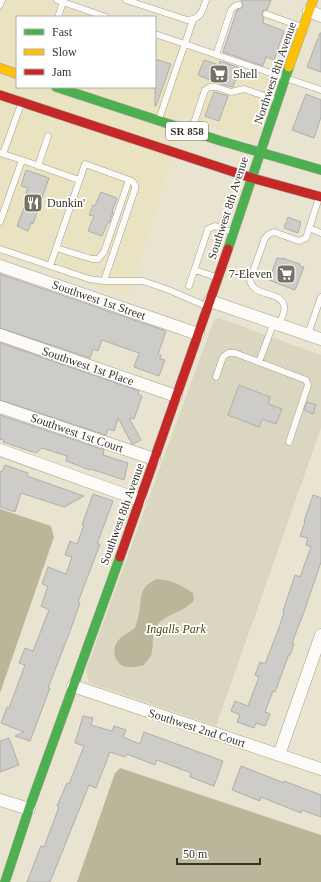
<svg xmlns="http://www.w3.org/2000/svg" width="321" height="882" font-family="Georgia,serif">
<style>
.built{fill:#eae3c2}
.green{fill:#dbd6c0}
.water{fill:#bbb599}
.building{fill:#ceccc9;stroke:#afaeab}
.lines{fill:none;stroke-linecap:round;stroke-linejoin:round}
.lane-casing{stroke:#a29f90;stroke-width:7}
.street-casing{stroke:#a29f90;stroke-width:13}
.fast-casing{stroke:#a29f90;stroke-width:10}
.slow-casing{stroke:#a29f90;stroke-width:10}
.jam-casing{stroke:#a29f90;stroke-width:10}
.lane{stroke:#fcfbf8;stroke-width:6}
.street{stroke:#fcfbf8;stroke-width:12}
.fast{stroke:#4caf50;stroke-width:9}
.slow{stroke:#ffc107;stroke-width:9}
.jam{stroke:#c62828;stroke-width:9}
.labels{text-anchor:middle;stroke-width:3.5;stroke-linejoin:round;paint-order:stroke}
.shield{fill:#fff;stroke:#737167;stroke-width:1}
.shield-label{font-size:11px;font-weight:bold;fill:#373426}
.street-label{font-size:12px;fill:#373426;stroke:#fff}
.poi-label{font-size:12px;fill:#373426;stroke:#fff;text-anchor:start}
.park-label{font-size:12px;font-style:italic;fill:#50450a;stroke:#fff}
</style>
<rect width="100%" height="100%" fill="#e8e4d0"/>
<path class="built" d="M0,0H45L94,17H17V87H155V38L275,80L253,142L183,117L167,174L128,297L0,255Z"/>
<path class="green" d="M219,318L321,355V428L216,726L89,683L86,670L214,320Z"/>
<path class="water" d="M0,509L51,526L54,537L0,693Z
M157,579C171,580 181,585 193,593L194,600C185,612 168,613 158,624C150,634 155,644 151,655C150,658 146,662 144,665C133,668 119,670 115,656C114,653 114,647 116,644C120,636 129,633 135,628C137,621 140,613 140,606C142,591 142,586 157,579Z
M120,768L321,835V882H77L115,773Z"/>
<path class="building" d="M241,0H271L267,10H263L262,13V17L264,18L263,23L284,31L274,60L266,57L263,66L223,52L237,10L243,7V4Z
M320,33H321V72L307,67Z
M155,59L171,64L156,106H155Z
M204,60L219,65L220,61L240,68L233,87L217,83L198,75Z
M214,92L228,96L219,121L205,116Z
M306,94L321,100V117L314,138L292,130Z
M26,170L49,178L33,224L31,223L28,231L17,226L29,194L26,193L28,188L21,186Z
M101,192L117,198L112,211L113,212L109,223L108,222L102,236L88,231L94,216L89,215L93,205L95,206Z
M288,217L301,222L298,233L284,228Z
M277,258L282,259V258L300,264V266L304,267L295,290L269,280Z
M0,274L166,331L158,354L161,355L160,359L165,360L159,376L134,367L139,353L102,340L98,351L93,349L90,358L0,328Z
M0,343L139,391L138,394L142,396L134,419L129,418L141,440L133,444H132L118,418L114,431L108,429L106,435L0,400Z
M239,385L270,397L268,404L282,409L276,424L262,419L259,427L228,415Z
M307,402L316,405L313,414L304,410Z
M0,415L104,450L103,455L128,463L124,480L91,469L90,470L66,461L67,456L42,448L36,453L3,442L4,440L0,439Z
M5,465L28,473L27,476L84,496L64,507L21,493L15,512L0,507V471L2,472Z
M93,494L113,501L97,544H100L78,602L80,603L70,631L48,688H50L30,741L15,736L24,732L1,723L7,707L9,708L25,665L19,663L25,648L33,651L49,610L41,606L48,586L42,584L48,567L66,574L72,557L65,555L70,541L77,544L84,525H82Z
M313,495L321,498V562L304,612L292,643L294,644L290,655L289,654L275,692L273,691L265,712L270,714L265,726L256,723L254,728L237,722L240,715L231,711L235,701L248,706L259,677L255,675L260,662L265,664L279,628L284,612L283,611L295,575L300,577L311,547L306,545L308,538L300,536L305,522L304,521Z
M83,716L93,718L91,725L112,731L114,726L126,730L123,737L140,744L144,732L223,761L214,786L190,777L191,773L157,760L155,765L127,754L125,757L110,752L96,788L89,785L50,882H27L41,846L44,847L59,807L57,806L67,783L69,784L84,746L75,743Z
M9,738L19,765L0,772V741Z
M241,766L284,783V781L321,795V817L302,810L301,813L261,797L260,801L232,790Z"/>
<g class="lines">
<g class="lane-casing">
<path id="lane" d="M57,0L106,17
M126,0L187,20C201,19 202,12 206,0
M0,5L2,0
M266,14L302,27
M58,17L63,2
M155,34L321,90
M216,55L231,10L235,6L239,5
M159,119L193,20
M192,129L205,90L210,87H216L231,92L244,89L277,100
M0,153L3,154L21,104
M3,154L22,160
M38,166L48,136
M0,222L22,160L79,180
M309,228L321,233
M56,248L92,259H98L104,252L129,180
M0,249L89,279L104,281H143L169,290L206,306
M50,266L85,164L132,181L135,185V189L104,281
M195,270L216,277
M189,286L208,229L215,226L232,232
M279,324C281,319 286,311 284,306C281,290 253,298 250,280L265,238L269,234L274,232L299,241L306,238L319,198
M308,334L321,297
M259,362L274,322
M216,377L223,357L228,353H235L306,380L308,385L289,442"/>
</g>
<g class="street-casing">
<path id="street" d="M309,11L321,16
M0,266L198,334
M210,301L321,339
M0,335L176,396
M0,407L154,459
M0,450L140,500
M73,686L321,769
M279,755L321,635
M0,800L29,809"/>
</g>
<g class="fast-casing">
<path id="fast" d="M56,87L221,141L321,170
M228,249L289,67
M5,882L29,809L120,557"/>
</g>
<g class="slow-casing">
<path id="slow" d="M289,67L313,0
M0,68L17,74"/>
</g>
<g class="jam-casing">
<path id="jam" d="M0,95L252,178L321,197
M120,557L228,249"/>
</g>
<use href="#lane" class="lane"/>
<use href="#street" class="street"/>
<use href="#fast" class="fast"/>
<use href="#slow" class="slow"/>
<use href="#jam" class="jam"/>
</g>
<defs>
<g id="supermarket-square" transform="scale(1)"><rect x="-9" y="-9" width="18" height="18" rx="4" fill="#757262" stroke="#fff"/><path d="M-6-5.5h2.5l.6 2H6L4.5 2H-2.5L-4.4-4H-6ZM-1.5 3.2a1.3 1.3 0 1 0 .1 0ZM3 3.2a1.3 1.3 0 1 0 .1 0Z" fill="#fff"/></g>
<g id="restaurant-square" transform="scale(1)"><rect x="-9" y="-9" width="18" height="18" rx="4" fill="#757262" stroke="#fff"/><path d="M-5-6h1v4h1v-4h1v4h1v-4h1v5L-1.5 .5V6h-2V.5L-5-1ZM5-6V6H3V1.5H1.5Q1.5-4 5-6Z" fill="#fff"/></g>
</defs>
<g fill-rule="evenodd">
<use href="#supermarket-square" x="219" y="74"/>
<use href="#restaurant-square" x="33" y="203"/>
<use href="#supermarket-square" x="286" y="274"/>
</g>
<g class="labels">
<rect class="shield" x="166" y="122" width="42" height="18" rx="3"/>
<g class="shield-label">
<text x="187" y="135">SR 858</text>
</g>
<g class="street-label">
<text transform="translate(275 73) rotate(-71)" y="4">Northwest 8th Avenue</text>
<text transform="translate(228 208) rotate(-72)" y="4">Southwest 8th Avenue</text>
<text transform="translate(99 300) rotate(19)" y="4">Southwest 1st Street</text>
<text transform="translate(88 366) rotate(19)" y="4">Southwest 1st Place</text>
<text transform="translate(77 433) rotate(19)" y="4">Southwest 1st Court</text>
<text transform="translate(122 514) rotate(-70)" y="4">Southwest 8th Avenue</text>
<text transform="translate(197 728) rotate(18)" y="4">Southwest 2nd Court</text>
</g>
<g class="poi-label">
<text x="233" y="78">Shell</text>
<text x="47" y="207">Dunkin'</text>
<text x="272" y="278" text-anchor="end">7-Eleven</text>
</g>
<g class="park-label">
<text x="176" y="633">Ingalls Park</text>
</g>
</g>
<rect x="16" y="16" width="140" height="72" fill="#ffffff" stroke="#afaea8"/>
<rect x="24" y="29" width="20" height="6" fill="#4caf50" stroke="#afaea8"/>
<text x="52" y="36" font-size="12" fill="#373426">Fast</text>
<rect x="24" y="49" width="20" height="6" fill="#ffc107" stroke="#afaea8"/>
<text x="52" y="56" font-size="12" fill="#373426">Slow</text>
<rect x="24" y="69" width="20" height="6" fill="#c62828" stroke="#afaea8"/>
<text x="52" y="76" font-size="12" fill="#373426">Jam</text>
<path d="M177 858v6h83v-6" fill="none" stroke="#373426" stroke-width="2"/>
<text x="183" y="858" font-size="12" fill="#373426" stroke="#ffffff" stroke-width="3" paint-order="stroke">50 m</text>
</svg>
